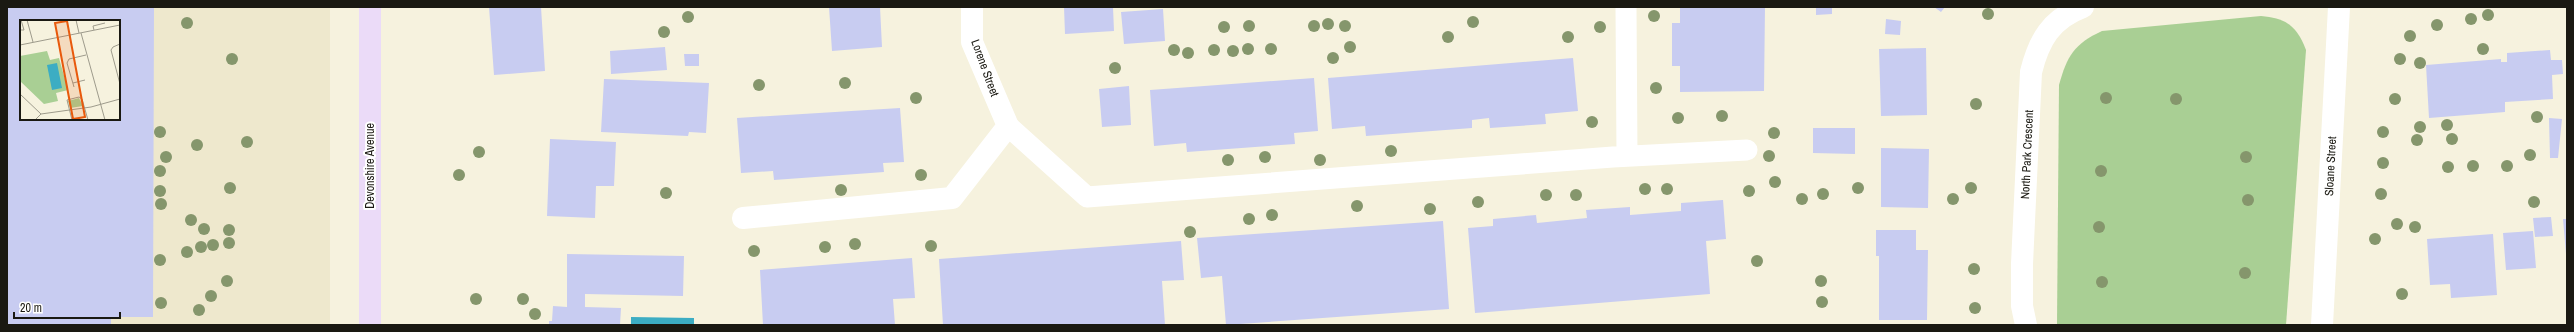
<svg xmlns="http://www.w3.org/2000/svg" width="2574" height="332" font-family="'Archivo Narrow',sans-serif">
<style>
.built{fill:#eee8cd;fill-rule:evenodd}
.green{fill:#a9cf94}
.water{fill:#3cadc3}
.building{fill:#c8ccf1;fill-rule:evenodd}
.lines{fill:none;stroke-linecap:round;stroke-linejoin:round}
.lane{stroke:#fff;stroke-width:21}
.street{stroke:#fff;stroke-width:22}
.secondary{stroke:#ebdbf8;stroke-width:22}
.tree{fill:#85966c}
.labels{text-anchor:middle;stroke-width:4;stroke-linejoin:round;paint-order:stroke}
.street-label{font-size:12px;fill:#1a1912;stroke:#fff}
.inset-road{fill:none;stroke:#9e9b8c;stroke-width:1}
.view{fill:#e8590c;fill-opacity:0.15;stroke:#e8590c;stroke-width:2}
.inset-edge{fill:none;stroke:#1a1912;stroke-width:2}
</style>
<rect width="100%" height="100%" fill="#f6f2de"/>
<path class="built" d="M7,7H330V325H7ZM21,21H119V119H21Z"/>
<path class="green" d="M2261,16C2286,18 2297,26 2306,50L2286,325H2057L2059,85C2067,56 2074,44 2102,31Z"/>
<path class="water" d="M631,317L694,318V325H631Z"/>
<path class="building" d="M7,7H154L153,317H111V325H7ZM21,21H119V119H21Z
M489,7H541L545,71L494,75Z
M829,7H880L882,47L832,51Z
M1064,7H1113L1114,31L1065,34Z
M1680,7H1765L1764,91L1680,92V66H1672V23H1680Z
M1816,7H1832V14L1816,15Z
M1934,7H1945L1941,12Z
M1163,9L1165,41L1124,44L1121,12Z
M1886,19L1901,21L1900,35L1885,34Z
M665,47L667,70L611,74L610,51Z
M1926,48L1927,115L1881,116L1879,49Z
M2550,50L2551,60H2562L2563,74L2552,75L2553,99L2505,102V112L2429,118L2426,65L2501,59V62H2507V53Z
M684,54H699V66H685Z
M1573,58L1578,111L1545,114L1546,124L1490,128L1489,118L1472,120V128L1366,136L1365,126L1332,129L1328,78Z
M1314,78L1318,131L1294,133L1295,144L1187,152L1186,143L1154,146L1150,90Z
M604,79L709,83L706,133L689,132L688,136L601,132Z
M1129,86L1131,125L1102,127L1099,89Z
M900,108L904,162L883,163L884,172L774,180L773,171L741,173L737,118Z
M2549,118L2562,119L2558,158H2550Z
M1813,128H1855V154L1813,153Z
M550,139L616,142L614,186H596L595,218L547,216Z
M1881,148L1929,149L1928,208L1881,207Z
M1723,200L1726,239L1706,241L1710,294L1475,313L1468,228L1493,226V219L1536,215L1537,223L1587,218L1586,210L1630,207V215L1681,211V203Z
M2551,217L2553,236L2535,237L2533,218Z
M2563,219H2567V254H2566Z
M1443,221L1449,309L1226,325L1222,276L1201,278L1197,238Z
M1876,230H1916V250H1928L1927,320H1879V256H1876Z
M2533,231L2536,268L2506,270L2503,233Z
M2493,234L2497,295L2451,298L2450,284L2430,285L2427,239Z
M1181,241L1184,280L1162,281L1165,325H943L939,259Z
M567,254L684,256L683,296L585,294V307L621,308L620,325H549V321H552L553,306L567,307Z
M912,258L915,298L893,299L895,325H763L760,270Z"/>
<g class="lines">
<path class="lane" d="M1626,7L1627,156
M1008,126L1087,197L1613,157L1747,150"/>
<g class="street">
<path d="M743,218L952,198L1008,126L972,42V7"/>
<path id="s1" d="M2026,325L2022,306V264L2031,72C2039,40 2051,19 2083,7"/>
<path id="s2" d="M2322,325L2339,7"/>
</g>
<path class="secondary" d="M370,325V7"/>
</g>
<g class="tree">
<circle cx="1988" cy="14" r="6"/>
<circle cx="2488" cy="15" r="6"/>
<circle cx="1654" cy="16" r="6"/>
<circle cx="688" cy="17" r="6"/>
<circle cx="2471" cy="19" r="6"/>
<circle cx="1473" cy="22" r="6"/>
<circle cx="187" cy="23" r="6"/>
<circle cx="1328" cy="24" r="6"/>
<circle cx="2437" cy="25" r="6"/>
<circle cx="1249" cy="26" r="6"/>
<circle cx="1314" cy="26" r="6"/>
<circle cx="1345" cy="26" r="6"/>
<circle cx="1224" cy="27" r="6"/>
<circle cx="1600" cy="27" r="6"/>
<circle cx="664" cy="32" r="6"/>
<circle cx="2410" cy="36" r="6"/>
<circle cx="1448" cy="37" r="6"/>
<circle cx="1568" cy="37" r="6"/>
<circle cx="1350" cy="47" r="6"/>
<circle cx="1248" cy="49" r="6"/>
<circle cx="1271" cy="49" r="6"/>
<circle cx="2483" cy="49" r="6"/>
<circle cx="1174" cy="50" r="6"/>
<circle cx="1214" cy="50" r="6"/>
<circle cx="1233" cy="51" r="6"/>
<circle cx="1188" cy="53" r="6"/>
<circle cx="1333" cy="58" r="6"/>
<circle cx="232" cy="59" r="6"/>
<circle cx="2400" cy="59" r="6"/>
<circle cx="2420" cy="63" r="6"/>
<circle cx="1115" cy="68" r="6"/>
<circle cx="845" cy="83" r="6"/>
<circle cx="759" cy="85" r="6"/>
<circle cx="1656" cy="88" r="6"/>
<circle cx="916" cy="98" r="6"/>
<circle cx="2106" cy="98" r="6"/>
<circle cx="2176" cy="99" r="6"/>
<circle cx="2395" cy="99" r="6"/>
<circle cx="1976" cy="104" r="6"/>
<circle cx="1722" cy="116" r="6"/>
<circle cx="2537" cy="117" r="6"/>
<circle cx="1678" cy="118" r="6"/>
<circle cx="1592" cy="122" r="6"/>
<circle cx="2447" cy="125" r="6"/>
<circle cx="2420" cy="127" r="6"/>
<circle cx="160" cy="132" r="6"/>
<circle cx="2383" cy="132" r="6"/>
<circle cx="1774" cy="133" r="6"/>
<circle cx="2452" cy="139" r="6"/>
<circle cx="2417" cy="140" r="6"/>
<circle cx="247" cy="142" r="6"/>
<circle cx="197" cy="145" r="6"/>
<circle cx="1391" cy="151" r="6"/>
<circle cx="479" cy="152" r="6"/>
<circle cx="2530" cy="155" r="6"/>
<circle cx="1769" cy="156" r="6"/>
<circle cx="166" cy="157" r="6"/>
<circle cx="1265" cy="157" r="6"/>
<circle cx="2246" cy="157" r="6"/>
<circle cx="1228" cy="160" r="6"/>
<circle cx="1320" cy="160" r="6"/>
<circle cx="2383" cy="163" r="6"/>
<circle cx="2473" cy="166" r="6"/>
<circle cx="2507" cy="166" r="6"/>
<circle cx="2448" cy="167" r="6"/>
<circle cx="160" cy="171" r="6"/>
<circle cx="2101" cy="171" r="6"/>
<circle cx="459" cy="175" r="6"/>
<circle cx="921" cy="175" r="6"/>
<circle cx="1775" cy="182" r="6"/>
<circle cx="230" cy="188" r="6"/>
<circle cx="1858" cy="188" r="6"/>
<circle cx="1971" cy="188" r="6"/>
<circle cx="1645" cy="189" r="6"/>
<circle cx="1667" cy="189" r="6"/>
<circle cx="841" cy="190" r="6"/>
<circle cx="160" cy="191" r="6"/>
<circle cx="1749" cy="191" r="6"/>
<circle cx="666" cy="193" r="6"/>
<circle cx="1823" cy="194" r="6"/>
<circle cx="2381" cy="194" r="6"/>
<circle cx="1546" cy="195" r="6"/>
<circle cx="1576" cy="195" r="6"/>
<circle cx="1802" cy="199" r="6"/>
<circle cx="1953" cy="199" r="6"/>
<circle cx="2248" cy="200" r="6"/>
<circle cx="1478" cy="202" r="6"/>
<circle cx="2534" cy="202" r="6"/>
<circle cx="161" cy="204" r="6"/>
<circle cx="1357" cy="206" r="6"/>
<circle cx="1430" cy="209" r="6"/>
<circle cx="1272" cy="215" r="6"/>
<circle cx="1249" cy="219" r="6"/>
<circle cx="191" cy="220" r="6"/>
<circle cx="2397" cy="224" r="6"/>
<circle cx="2099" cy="227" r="6"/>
<circle cx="2415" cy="227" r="6"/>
<circle cx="204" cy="229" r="6"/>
<circle cx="229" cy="230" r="6"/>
<circle cx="1190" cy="232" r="6"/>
<circle cx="2375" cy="239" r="6"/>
<circle cx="229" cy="243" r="6"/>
<circle cx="855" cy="244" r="6"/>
<circle cx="213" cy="245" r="6"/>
<circle cx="931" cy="246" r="6"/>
<circle cx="201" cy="247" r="6"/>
<circle cx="825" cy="247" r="6"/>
<circle cx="754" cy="251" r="6"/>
<circle cx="187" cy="252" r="6"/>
<circle cx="160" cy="260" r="6"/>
<circle cx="1757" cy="261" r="6"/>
<circle cx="1974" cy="269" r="6"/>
<circle cx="2245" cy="273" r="6"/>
<circle cx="227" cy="281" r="6"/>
<circle cx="1821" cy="281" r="6"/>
<circle cx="2102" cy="282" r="6"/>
<circle cx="2402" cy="294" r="6"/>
<circle cx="211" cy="296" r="6"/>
<circle cx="476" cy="299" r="6"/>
<circle cx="523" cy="299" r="6"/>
<circle cx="1822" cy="302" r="6"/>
<circle cx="161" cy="303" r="6"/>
<circle cx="1975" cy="308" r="6"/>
<circle cx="199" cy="310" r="6"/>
<circle cx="535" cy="314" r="6"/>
</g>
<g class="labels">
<g class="street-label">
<text transform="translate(985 68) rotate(70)" y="4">Lorene Street</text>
<text dy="4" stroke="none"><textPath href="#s1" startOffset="171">North Park Crescent</textPath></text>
<text transform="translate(370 166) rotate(-90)" y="4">Devonshire Avenue</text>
<text dy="4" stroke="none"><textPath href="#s2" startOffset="159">Sloane Street</textPath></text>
</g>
</g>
<g transform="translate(20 20)">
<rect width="100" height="100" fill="#f6f2de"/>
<path d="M27,31L30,40L39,38L48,70L36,73L38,81L24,84L0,61V36ZM59,78L63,86L50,88L48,81Z" fill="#a9cf94"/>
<path d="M37,43L42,68L32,70L27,45Z" fill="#3cadc3"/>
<path class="inset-road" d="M7,0L13,22M56,0L59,13M0,10H4L1,0M74,10L73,6L85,3M61,13L85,100M100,24L93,27L91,30L100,64M0,25L100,5M49,39L47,43L54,67M49,39L66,35M53,63L65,60M0,74L21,94M15,100L21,94L71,87L100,79M52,100L47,80L59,77L62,79L68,100"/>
<path class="view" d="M47,1L65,97L53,99L35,3Z"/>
<rect width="100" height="100" class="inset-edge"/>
</g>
<rect width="2574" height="332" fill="none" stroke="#1a1912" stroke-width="16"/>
<path d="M14 312v6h106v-6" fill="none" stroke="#1a1912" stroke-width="2"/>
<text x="20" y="312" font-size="12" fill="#1a1912" stroke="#ffffff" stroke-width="3" paint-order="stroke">20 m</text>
</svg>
